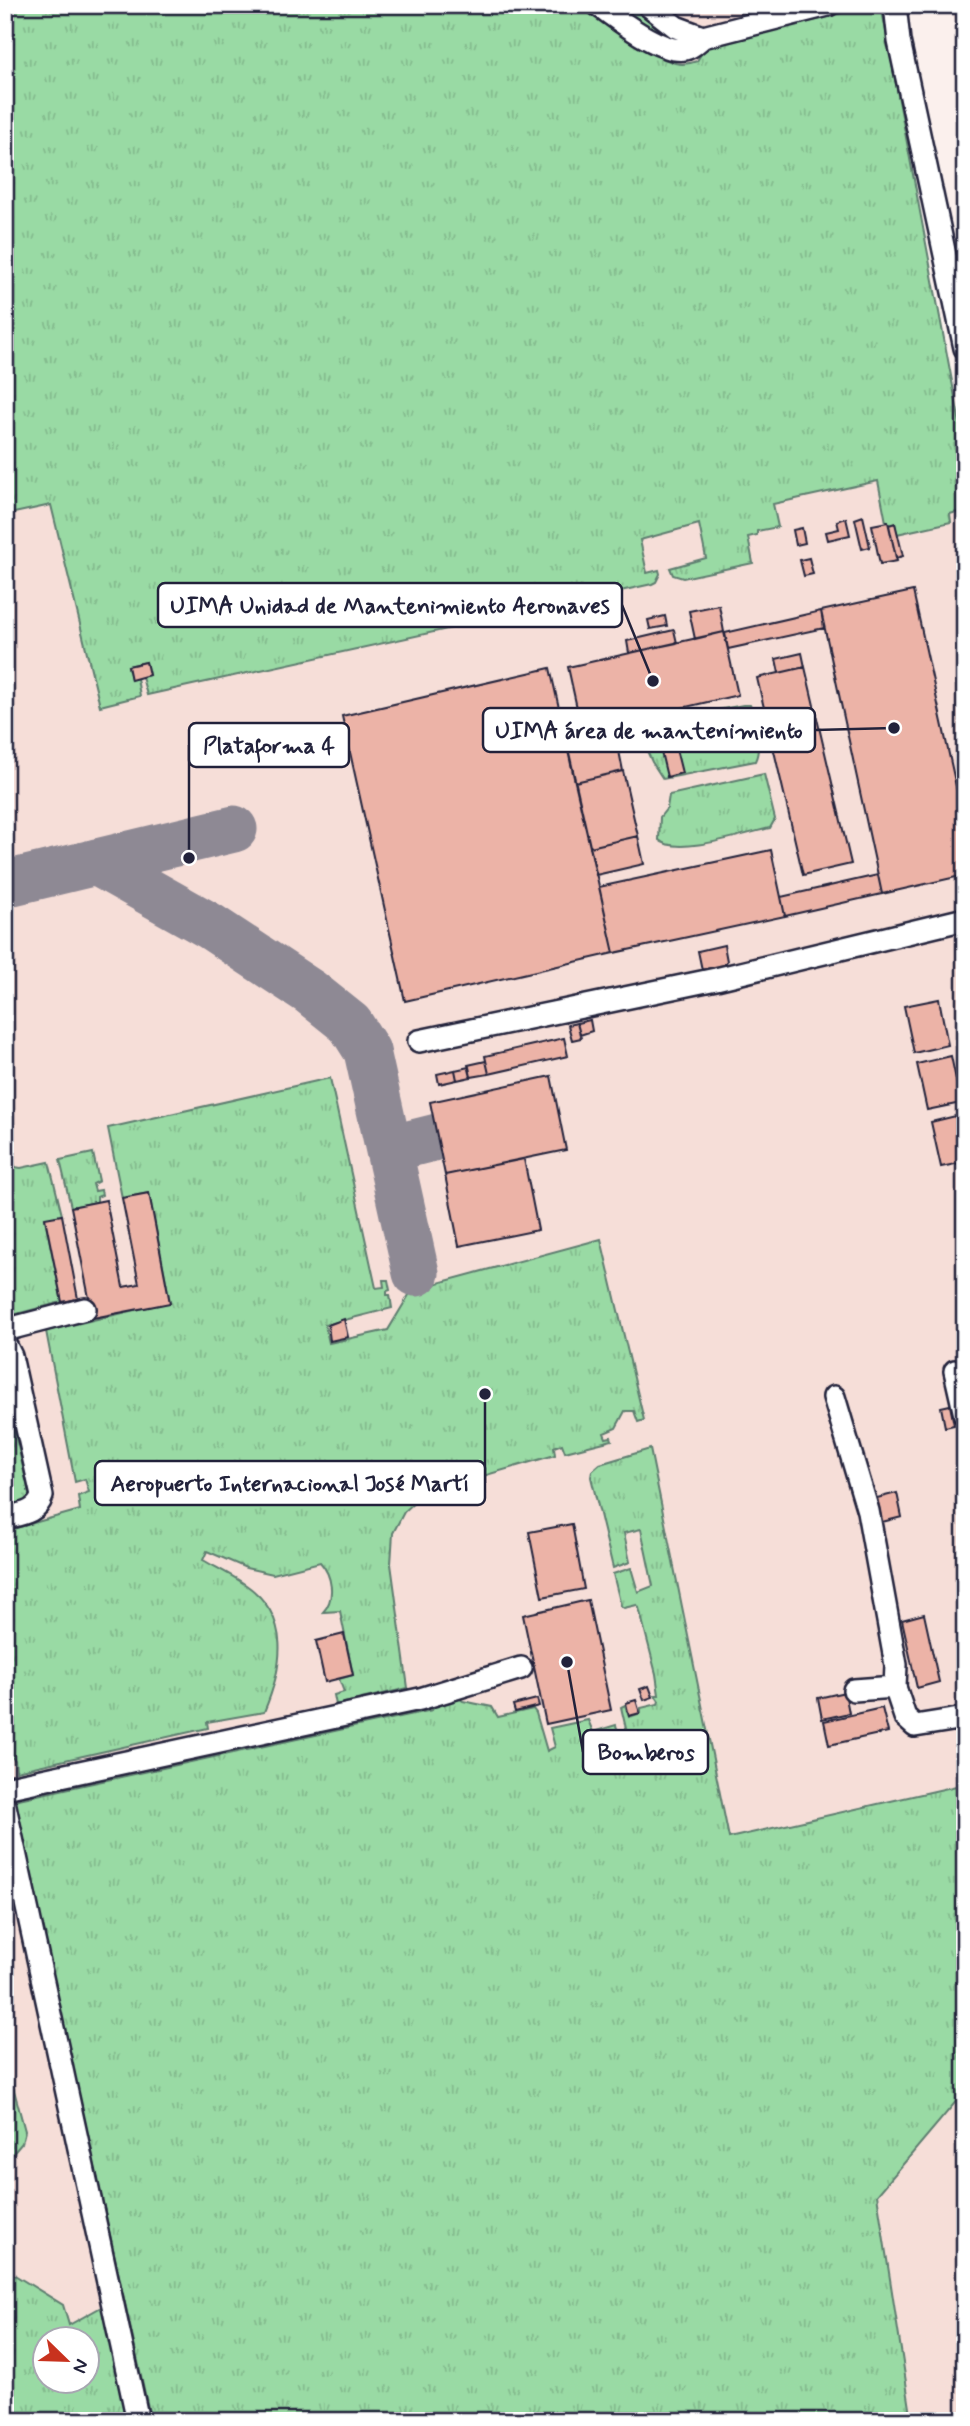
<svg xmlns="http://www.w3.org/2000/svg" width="970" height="2426" font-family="Mynerve,sans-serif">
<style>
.built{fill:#f6ded8;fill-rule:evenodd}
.grass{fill:url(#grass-tufts);stroke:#5e7e70;stroke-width:2;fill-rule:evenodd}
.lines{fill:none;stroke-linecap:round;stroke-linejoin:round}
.taxiway{stroke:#8e8994;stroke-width:47}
.building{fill:#ecb3a7;stroke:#22223b;stroke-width:2}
.minor-casing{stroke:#22223b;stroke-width:26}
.minor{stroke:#fff;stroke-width:21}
.leader{fill:none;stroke:#22223b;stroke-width:2.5}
.callout-dot{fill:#22223b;stroke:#fff;stroke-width:2.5}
.callout{fill:#fff;stroke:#22223b;stroke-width:2.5}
.callout-label{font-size:23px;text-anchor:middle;font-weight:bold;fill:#22223b}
</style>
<defs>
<pattern id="grass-tufts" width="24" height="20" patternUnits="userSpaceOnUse" patternTransform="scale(1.75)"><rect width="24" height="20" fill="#99daa4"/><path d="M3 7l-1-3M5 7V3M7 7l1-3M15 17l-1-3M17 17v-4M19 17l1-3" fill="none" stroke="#84bb8e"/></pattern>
</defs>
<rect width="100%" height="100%" fill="#fbf0ed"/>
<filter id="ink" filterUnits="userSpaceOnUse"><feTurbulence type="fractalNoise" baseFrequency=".0143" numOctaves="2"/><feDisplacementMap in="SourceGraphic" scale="14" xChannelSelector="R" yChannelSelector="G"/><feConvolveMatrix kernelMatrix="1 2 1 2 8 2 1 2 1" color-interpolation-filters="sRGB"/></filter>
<g filter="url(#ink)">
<path class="built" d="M5,5H881L965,450V2421H5ZM46,2338H88V2380H46Z
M952,5H965V61L953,13Z"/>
<path class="grass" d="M5,5H587C608,20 653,58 675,63C683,65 689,64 697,61L707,44L821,19L867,5H881L965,450V516H958L957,512L950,514L951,522L897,534L895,524L889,525L886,522L878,481L773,504L778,527L757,531V535L748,537L753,563L683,578L673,575L670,568L706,558L699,524L640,540L647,573L659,570L660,574L656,582L652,584L147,695L142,677L149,675L146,662L128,666L131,679L137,678L140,696L100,706L51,505L5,515Z
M606,5H638L662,36Z
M743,705H750C756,719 762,748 755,761L663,779L652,762L644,744L645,736L650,729L662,721Z
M764,774L775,819L770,828C746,833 677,857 659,840L660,817L667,808L669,795Z
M330,1078L376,1288L384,1287L383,1280H388L390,1290L387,1291V1295H390L392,1308L325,1325L329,1343L388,1330L412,1290L601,1239L644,1420L638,1422L634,1411H625L616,1428L604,1433L606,1438L611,1437L612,1440L565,1452L562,1444L554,1447L555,1455L435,1490L418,1499L404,1512L393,1533L391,1564L408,1688L336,1705L334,1695L344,1692L339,1679L353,1675L340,1611L323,1612C336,1598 332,1575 320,1562L273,1574L246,1568L207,1551L203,1560C217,1568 232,1575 246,1585C292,1617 283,1667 264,1712L207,1722L208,1728L16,1771L15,1760L5,1752V1697L14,1693L5,1652V1531L80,1510L78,1496L89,1492L85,1479L75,1482L46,1331L170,1302L149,1193L122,1198L108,1128Z
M93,1153L99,1181L93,1184L95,1191L101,1190L102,1195L97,1197V1202L71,1207L60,1160Z
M13,1158L15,1167L21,1168L49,1162L62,1215L45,1219L62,1302L5,1317V1163Z
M5,1391L30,1497L26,1501L5,1507Z
M650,1449L729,1838L965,1784V2091L877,2195L912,2421H151L14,1800L432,1710L436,1704L455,1695L463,1701L492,1707L498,1717L533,1709L536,1713L547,1751L555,1747L550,1728L588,1720L593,1732L616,1725L619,1735L627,1733L621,1707L625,1705L629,1717L641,1713V1708L658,1704L659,1701L655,1695H659L656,1674L639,1608L637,1605L624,1608L621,1606L613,1574L631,1568L638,1592L653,1586L641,1529L624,1533L630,1562L613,1568L591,1477L592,1471L600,1464Z
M5,2057L25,2131L22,2143L5,2163Z
M5,2269L63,2305L69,2325L103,2306L128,2421H5ZM46,2338H88V2380H46Z"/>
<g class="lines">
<path class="taxiway" d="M96,862L210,926L310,992L350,1024L367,1051L416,1273
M5,884L234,829
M389,1149L437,1137"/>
</g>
<path class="building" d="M863,516L870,547L862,549L855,519Z
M846,518L850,535L828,540L826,532L839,529L837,521Z
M888,522L897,561L880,564L872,525Z
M895,523L903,556L896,558L889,525Z
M802,528L805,543L796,545L793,530Z
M809,558L813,574L804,576L800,560Z
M913,591L965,827V875L882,894L821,611Z
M719,605L724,632L695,639L689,611Z
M821,611L824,628L728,649L725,633Z
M665,616L667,626L650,629L648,620Z
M674,630L677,643L629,653L627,641Z
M724,632L738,695L582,731L568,667Z
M802,653L805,667L779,673L776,659Z
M146,662L149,675L131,680L128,666Z
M805,667L851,864L803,875L757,678Z
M550,668L614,953L405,1001L342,716Z
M615,731L623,771L575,782L566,742Z
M676,749L682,773L667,777L661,752Z
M623,771L638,836L590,847L575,782Z
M638,836L644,864L596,875L590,847Z
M771,850L785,916L614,953L599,887Z
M878,875L882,894L785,916L781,897Z
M724,945L727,961L723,966L702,970L698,951Z
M939,999L948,1045L914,1053L904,1006Z
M590,1020L592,1031L580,1035L577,1023Z
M577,1023L581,1038L572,1040L568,1025Z
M564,1038L568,1056L489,1074L485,1056Z
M951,1056L961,1103L927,1110L917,1064Z
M486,1061L489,1074L471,1077L468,1065Z
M469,1067L471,1077L457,1080L455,1070Z
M455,1070L457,1080L439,1084L437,1074Z
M551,1076L566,1150L445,1175L430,1102Z
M964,1114L965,1162L941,1167L931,1122Z
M524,1159L538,1230L459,1246L445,1175Z
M149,1193L170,1303L93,1318L71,1207L106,1200L123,1287L139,1284L122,1198Z
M62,1215L78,1299L62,1302L45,1218Z
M344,1319L348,1337L330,1341L328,1325Z
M950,1405L954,1425L945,1427L941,1407Z
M897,1493L902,1517L882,1522L877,1498Z
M572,1524L584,1589L542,1597L529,1532Z
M588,1600L611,1710L546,1724L523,1615Z
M924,1614L939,1682L917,1688L902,1620Z
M344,1634L353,1675L325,1682L316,1641Z
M649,1686L653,1697L644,1700L640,1689Z
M845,1692L849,1713L822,1719L818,1698Z
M537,1699L539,1706L515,1712L513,1705Z
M636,1700L640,1713L629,1716L626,1703Z
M882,1708L888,1732L829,1745L824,1721Z"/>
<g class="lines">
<g class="minor-casing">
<path id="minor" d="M598,5C618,19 661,54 685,49C692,48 698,41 703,37
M648,5L676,27L703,37L828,5
M895,5L899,41L965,348
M419,1041L716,979L965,919
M5,1330L85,1309
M5,1344L11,1356L42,1496C37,1513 21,1514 5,1518
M955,1371L965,1415
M834,1397L868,1511L896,1665L895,1687
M854,1690L895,1687L905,1717L915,1726L965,1718
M5,1788L420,1699L521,1668
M5,1806L138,2421"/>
</g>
<use href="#minor" class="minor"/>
</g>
</g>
<path class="leader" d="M653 681L622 605M894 728L815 730M189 858L189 745M485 1394L485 1483M567 1662L583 1752"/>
<g class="callout-dot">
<circle cx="653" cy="681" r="7"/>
<circle cx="894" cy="728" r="7"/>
<circle cx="189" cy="858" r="7"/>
<circle cx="485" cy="1394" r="7"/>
<circle cx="567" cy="1662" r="7"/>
</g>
<g class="callout">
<rect x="158" y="583" width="464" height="44" rx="7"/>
<rect x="483" y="708" width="332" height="44" rx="7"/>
<rect x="189" y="723" width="160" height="44" rx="7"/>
<rect x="95" y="1461" width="390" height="44" rx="7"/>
<rect x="583" y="1730" width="125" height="44" rx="7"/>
</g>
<g class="callout-label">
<text x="390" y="613">UIMA Unidad de Mantenimiento Aeronaves</text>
<text x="649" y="738">UIMA área de mantenimiento</text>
<text x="269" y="753">Plataforma 4</text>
<text x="290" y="1491">Aeropuerto Internacional José Martí</text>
<text x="646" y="1760">Bomberos</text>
</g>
<rect width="970" height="2426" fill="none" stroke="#fff" stroke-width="28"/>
<rect x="14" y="14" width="942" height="2398" fill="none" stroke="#22223b" stroke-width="2.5" filter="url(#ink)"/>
<g transform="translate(66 2360) rotate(113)"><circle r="33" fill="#ffffff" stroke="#a7a7b1" stroke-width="2"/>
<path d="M0-5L12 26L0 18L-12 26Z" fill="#c8321e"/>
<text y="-10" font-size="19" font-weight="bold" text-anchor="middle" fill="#22223b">N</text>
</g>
</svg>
